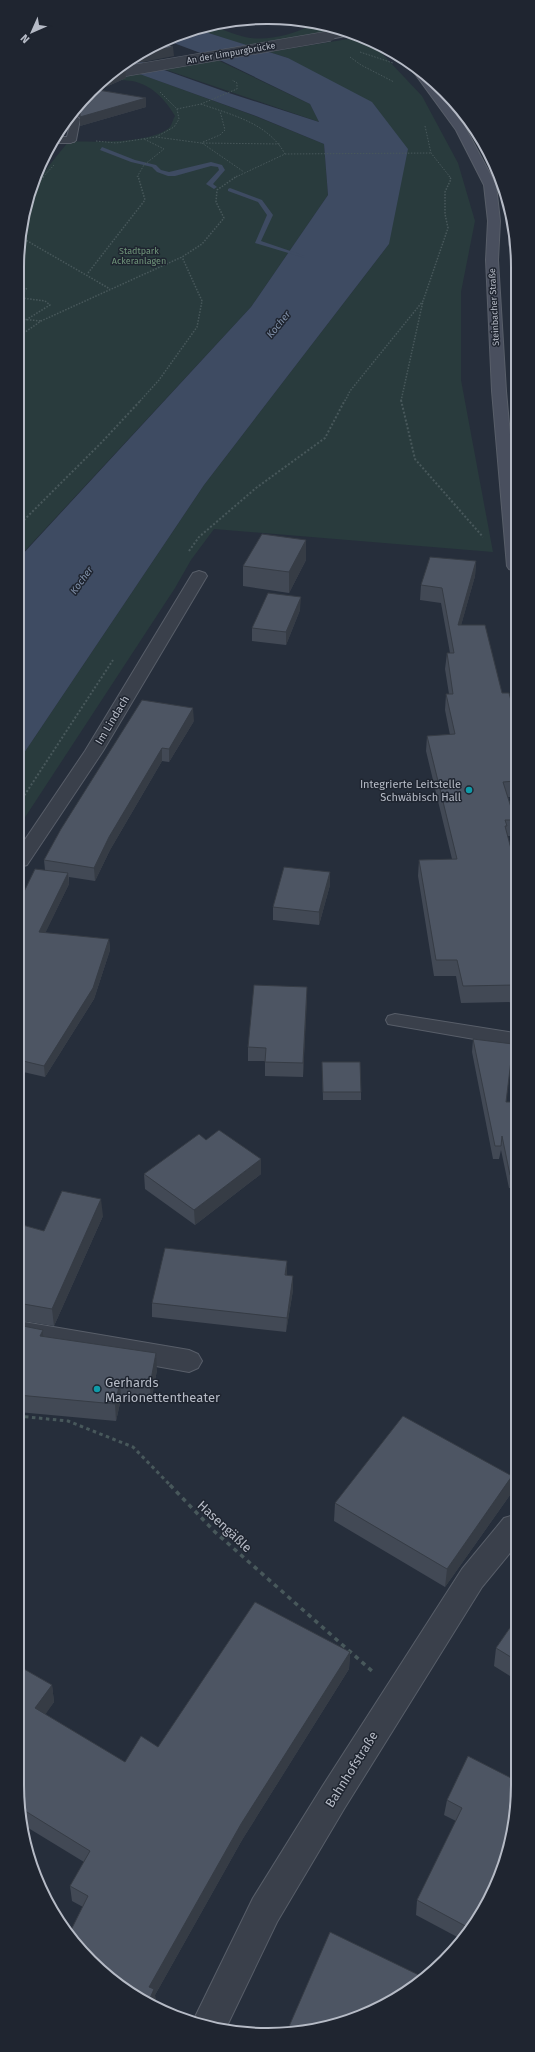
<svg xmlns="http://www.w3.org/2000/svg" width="535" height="2052" font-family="'Fira Sans',sans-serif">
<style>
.green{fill:#293b3d}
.water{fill:#3e4b62}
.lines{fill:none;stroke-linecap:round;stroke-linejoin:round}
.stream{fill:#3e4b62;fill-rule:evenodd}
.service-casing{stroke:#585e69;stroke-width:2}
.minor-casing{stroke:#585e69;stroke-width:2}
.tertiary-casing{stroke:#585e69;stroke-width:2}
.secondary-casing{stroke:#585e69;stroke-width:2}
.path-far4{stroke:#48585b;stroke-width:1;stroke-dasharray:1.5 1.5;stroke-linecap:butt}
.path-far3{stroke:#48585b;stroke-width:1.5;stroke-dasharray:1.5 1.5;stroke-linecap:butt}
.path-far2{stroke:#48585b;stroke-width:2;stroke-dasharray:2 2;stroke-linecap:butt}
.path-far1{stroke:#48585b;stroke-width:3;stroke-dasharray:3.5 3.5;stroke-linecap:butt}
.path{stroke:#48585b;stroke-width:3.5;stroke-dasharray:4.5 4.5;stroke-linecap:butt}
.service{fill:#3a404b;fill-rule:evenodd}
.minor{fill:#3a404b;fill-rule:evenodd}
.tertiary{fill:#3a404b;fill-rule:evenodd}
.secondary{fill:#494f5e;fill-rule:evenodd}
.tertiary-bridge-casing{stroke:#585e69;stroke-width:11;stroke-linecap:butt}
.tertiary-bridge{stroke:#3a404b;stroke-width:10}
.wall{fill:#424955}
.shaded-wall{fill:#363c45}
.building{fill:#4d5563;stroke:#363c45}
.culture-dot{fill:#0f9aa8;stroke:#1f2530;stroke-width:1.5}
.labels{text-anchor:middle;stroke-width:3;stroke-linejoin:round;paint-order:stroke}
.far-street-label{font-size:9px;fill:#b6bbc6;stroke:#1f2530}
.far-park-label{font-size:9px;fill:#70957a;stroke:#1f2530}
.far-water-label{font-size:10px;font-style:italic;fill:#8191aa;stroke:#1f2530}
.street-label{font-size:11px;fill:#b6bbc6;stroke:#1f2530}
.poi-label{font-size:11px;fill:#b6bbc6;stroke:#1f2530;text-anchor:end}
.near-poi-label{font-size:13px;fill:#b6bbc6;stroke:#1f2530;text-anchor:start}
.near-street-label{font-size:13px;fill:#b6bbc6;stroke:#1f2530}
.rim{fill:none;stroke:#b6bbc6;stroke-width:2}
</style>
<rect width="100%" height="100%" fill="#262e3b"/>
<path class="green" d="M313,22L337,30L248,46L199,30L210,25C222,29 233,34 245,37C267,42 295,34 314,24Z
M348,39H358L373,44L422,96L458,163L475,221L461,292V380L493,552L214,529L191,560L175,588L20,825V759L204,485L389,244L288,58L269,52Z
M209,56L310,104L319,122L152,65Z
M140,74L255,116L324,144L328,195L251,307L21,555L22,239L24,236L22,235C22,196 46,169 69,141C93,142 152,144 170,127C172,124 173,119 175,116C165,99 152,85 132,81C125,80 119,81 113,79Z
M516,266V376L511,325Z"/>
<path class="water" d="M199,30L288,58L372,102L408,149L389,244L204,485L20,759L21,556L251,307L328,195L324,144L256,116L120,67L124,64L139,61L229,93L319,122L310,104L222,61L171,42Z"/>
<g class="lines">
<path class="stream" d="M102,147L135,160L156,165L161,170L169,172L211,162L222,165L225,170L213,184L217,187L214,189L206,184L219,170L218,167L211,166L175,176H168L157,172L152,167L131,162L100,150Z
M230,188L262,200L273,215L261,241L305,256V258L255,243L267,215L258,202L228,191V189Z"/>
<g class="service-casing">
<path id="service" d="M76,116L80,119L76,140L74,142H68L66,140L72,119Z
M395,1014L515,1033V1046L388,1024L386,1020L388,1016Z"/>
</g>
<g class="minor-casing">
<path id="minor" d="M56,137H71L76,140L71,143H53Z
M199,571L205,573L207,576L103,751L27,865L20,867V847L85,751L191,576L193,573Z
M18,1321L189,1350L198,1354L202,1361L198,1368L189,1372L18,1341Z
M514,1515V1548L482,1587L344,1809L277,1922L226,2028L194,2019L253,1898L322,1787L462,1569L504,1518Z"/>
</g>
<g class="tertiary-casing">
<path id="tertiary" d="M343,32L351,35L330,39L325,36L330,33Z"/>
</g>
<g class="secondary-casing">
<path id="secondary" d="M413,67L430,81L465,127L496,185L500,221L498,260L506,391L515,489V571L509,569L507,566L492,391L486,260L488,221L484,185L456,130L413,71L411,69Z"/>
</g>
<path class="path-far4" d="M220,22L231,25
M230,22H233
M209,26L216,28
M360,52L393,63
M350,57L361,65L394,82
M201,104C232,115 268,123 285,154
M177,109L201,104L237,89V83L232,80
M425,126L431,153L450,177
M156,137L174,127L179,119L177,109L160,92
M96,141L116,143L156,137L201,143L281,144
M203,142L220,135L225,130L220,111
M202,143L244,172
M43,177L54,165
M137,177L144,165L164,149L144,139
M236,177L285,154L431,153"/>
<path class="path-far3" d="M35,187L44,176
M22,232L26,235L22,240
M24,239L110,289
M88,273L145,200L138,176
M22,294L27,288
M21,319L41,321
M21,323L50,305L45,301L22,298
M21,335L41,321L182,257L202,244L224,218L216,202L217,190L237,176
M140,401L159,380L197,327L202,301L182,257
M345,401L350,391L423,301L448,228L445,214V192L451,179L449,176
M401,401L423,301"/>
<path class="path-far2" d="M401,400L415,459L483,537
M21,523L102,442L141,400
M189,551L199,537L256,488L325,438L345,400
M20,802L113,660"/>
<path class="path-far1" d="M18,1416L68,1421L133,1447L171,1486"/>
<path class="path" d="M170,1485L215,1532L372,1671"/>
<use href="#service" class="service"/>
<use href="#minor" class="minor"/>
<use href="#tertiary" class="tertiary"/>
<use href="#secondary" class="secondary"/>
<g class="tertiary-bridge-casing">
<path id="tertiary-bridge" d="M115,73L330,36"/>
</g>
<use href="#tertiary-bridge" class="tertiary-bridge"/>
</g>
<path class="wall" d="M118,70L126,78L99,90L146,98V107L80,126V117L75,115L71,119L67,130L57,133L59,129Z
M306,540V560L289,593L243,586V566Z
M476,561L475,576L461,625L515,716V797H508L515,820L513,836H507L515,864V1002L461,1003L456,976H434L418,876L419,860L452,859L426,751L427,736L450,735L445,710L446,694H449L445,669L447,653H450L441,603L420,600L421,585Z
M300,610L286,645L252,641V628Z
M194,721L169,762L162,761L110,850L95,881L69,877V884L45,933L109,939L110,950L94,999L45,1077L19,1071L20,900L45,870L44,860L61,829Z
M330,872V885L319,925L273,920V907Z
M307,987L303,1077L265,1076V1061H248V1047Z
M473,1039L506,1102H514V1188H509L501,1150L499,1159H493L472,1052Z
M322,1062L361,1092V1100H323Z
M206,1140L261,1159V1174L195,1225L145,1189L144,1174Z
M103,1216L54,1326L18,1320L19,1224L44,1231Z
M287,1261V1275L293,1290L286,1332L152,1317V1303Z
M18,1325L43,1330L44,1336L157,1370L151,1402L121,1399L116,1421L18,1412Z
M510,1495L445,1587L334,1521L335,1503Z
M514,1622L513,1678L494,1666L496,1648Z
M350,1652L349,1669L242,1840L155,1995L156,2004L83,1907L72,1901L70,1886L84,1862L25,1826L17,1784L52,1685L54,1702L45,1714L125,1762L158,1747Z
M468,1756L476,1923L461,1939L416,1915L417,1900L456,1821L444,1815L447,1800Z"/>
<path class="shaded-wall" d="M173,47L174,56L122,66L128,59L143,53Z
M125,69L126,78L97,91L113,75Z
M146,98V107L80,126V117Z
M75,113V115L71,119L67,130L57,133L59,129Z
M54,141V144L52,157L42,170Z
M306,540V560L289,593V572Z
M476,561L475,576L457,640L458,625Z
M301,597L300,610L286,645V632Z
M193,708L194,721L169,762V749Z
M162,748V761L110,850L95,881L94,868L109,837Z
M330,872V885L319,925V912Z
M68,873L69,884L40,944L39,932Z
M109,939L110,950L94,999L45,1077L44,1066Z
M307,987V1001L303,1077V1063Z
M261,1159V1174L195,1225L194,1210Z
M101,1199L103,1216L54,1326L52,1309Z
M287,1261V1276L285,1275Z
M293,1276V1290L286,1332L287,1318Z
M43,1330L45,1347L40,1336Z
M156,1353L157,1370L151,1402L150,1385Z
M120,1382L121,1399L116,1421L115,1404Z
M512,1476L510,1495L445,1587L447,1569Z
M350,1652L349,1669L242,1840L155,1995L156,2004L154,2007L148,2003L149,1987L241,1824Z
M52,1685L54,1702L38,1725L35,1708Z"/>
<path class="building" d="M166,44L173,47L143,53Z
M125,69L113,75L118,70Z
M98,90L146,98L80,117V109L79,108Z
M262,534L306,540L289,572L243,566Z
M430,557L476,561L458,625H485L502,693H509L515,716V781L503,782L515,820H505L507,826H505L515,864V985L463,986L457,960H436L419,860L457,859L427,736L455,734L446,694H453L447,653H454L442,588L421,585Z
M268,593L301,597L286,632L252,628Z
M142,700L193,708L169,749L162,748L109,837L94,868L44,860L61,829Z
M284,867L330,872L319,912L273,907Z
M35,869L68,873L39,932L109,939L93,988L44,1066L19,1060L20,900Z
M254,985L307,987L303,1063L265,1062L266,1048L248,1047Z
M473,1039L513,1044L506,1102H514V1175H510L502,1136L501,1146H495Z
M322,1062H360L361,1092H323Z
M219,1130L261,1159L194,1210L144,1174L199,1134L206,1140Z
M62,1191L101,1199L52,1309L18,1303L19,1224L44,1231Z
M165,1248L287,1261L285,1275L293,1276L287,1318L152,1303Z
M18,1325L43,1330L40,1336L156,1353L150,1385L120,1382L115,1404L18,1395Z
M403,1416L512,1476L447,1569L335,1503Z
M255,1602L350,1652L241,1824L149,1987L154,1989L148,2003L79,1950L69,1934L88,1896L70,1886L90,1851L22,1809L17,1784V1665L52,1685L35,1708L125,1762L141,1736L158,1747Z
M514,1622V1659L496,1648Z
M468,1756L513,1779V1833L476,1923L471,1929L417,1900L462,1808L447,1800Z
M330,1932L425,1978L420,1983L333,2026L287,2031Z"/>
<g class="culture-dot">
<circle cx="469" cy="790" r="4"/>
<circle cx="97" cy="1389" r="4"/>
</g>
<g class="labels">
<g class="far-street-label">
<text transform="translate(231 53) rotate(-10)" y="3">An der Limpurgbrücke</text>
<text transform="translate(494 307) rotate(-93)" y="3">Steinbacher Straße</text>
</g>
<g class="far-park-label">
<text x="139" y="254">Stadtpark<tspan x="139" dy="10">Ackeranlagen</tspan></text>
</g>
<g class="far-water-label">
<text transform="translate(278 324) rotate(-51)" y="4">Kocher</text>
<text transform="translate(81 580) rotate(-54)" y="4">Kocher</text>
</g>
<g class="street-label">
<text transform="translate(112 720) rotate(-59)" y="4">Im Lindach</text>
</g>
<g class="poi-label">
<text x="461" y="788">Integrierte Leitstelle<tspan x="461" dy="13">Schwäbisch Hall</tspan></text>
</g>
<g class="near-poi-label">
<text x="105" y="1387">Gerhards<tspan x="105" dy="15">Marionettentheater</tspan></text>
</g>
<g class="near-street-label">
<text transform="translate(225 1526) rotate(43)" y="5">Hasengäßle</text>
<text transform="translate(351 1769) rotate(-58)" y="5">Bahnhofstraße</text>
</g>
</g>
<path d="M0 0H535V2052H0ZM267 24H268A243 243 0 0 1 511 267V1785A243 243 0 0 1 268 2028H267A243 243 0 0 1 24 1785V267A243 243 0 0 1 267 24Z" fill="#1f2530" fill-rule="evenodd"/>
<path class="rim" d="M267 24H268A243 243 0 0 1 511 267V1785A243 243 0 0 1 268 2028H267A243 243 0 0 1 24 1785V267A243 243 0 0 1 267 24Z"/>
<g transform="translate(32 32) rotate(225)" stroke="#1f2530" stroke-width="3" paint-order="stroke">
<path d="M0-3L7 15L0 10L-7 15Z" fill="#b6bbc6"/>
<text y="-6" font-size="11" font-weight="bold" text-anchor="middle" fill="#b6bbc6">N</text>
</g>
</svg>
